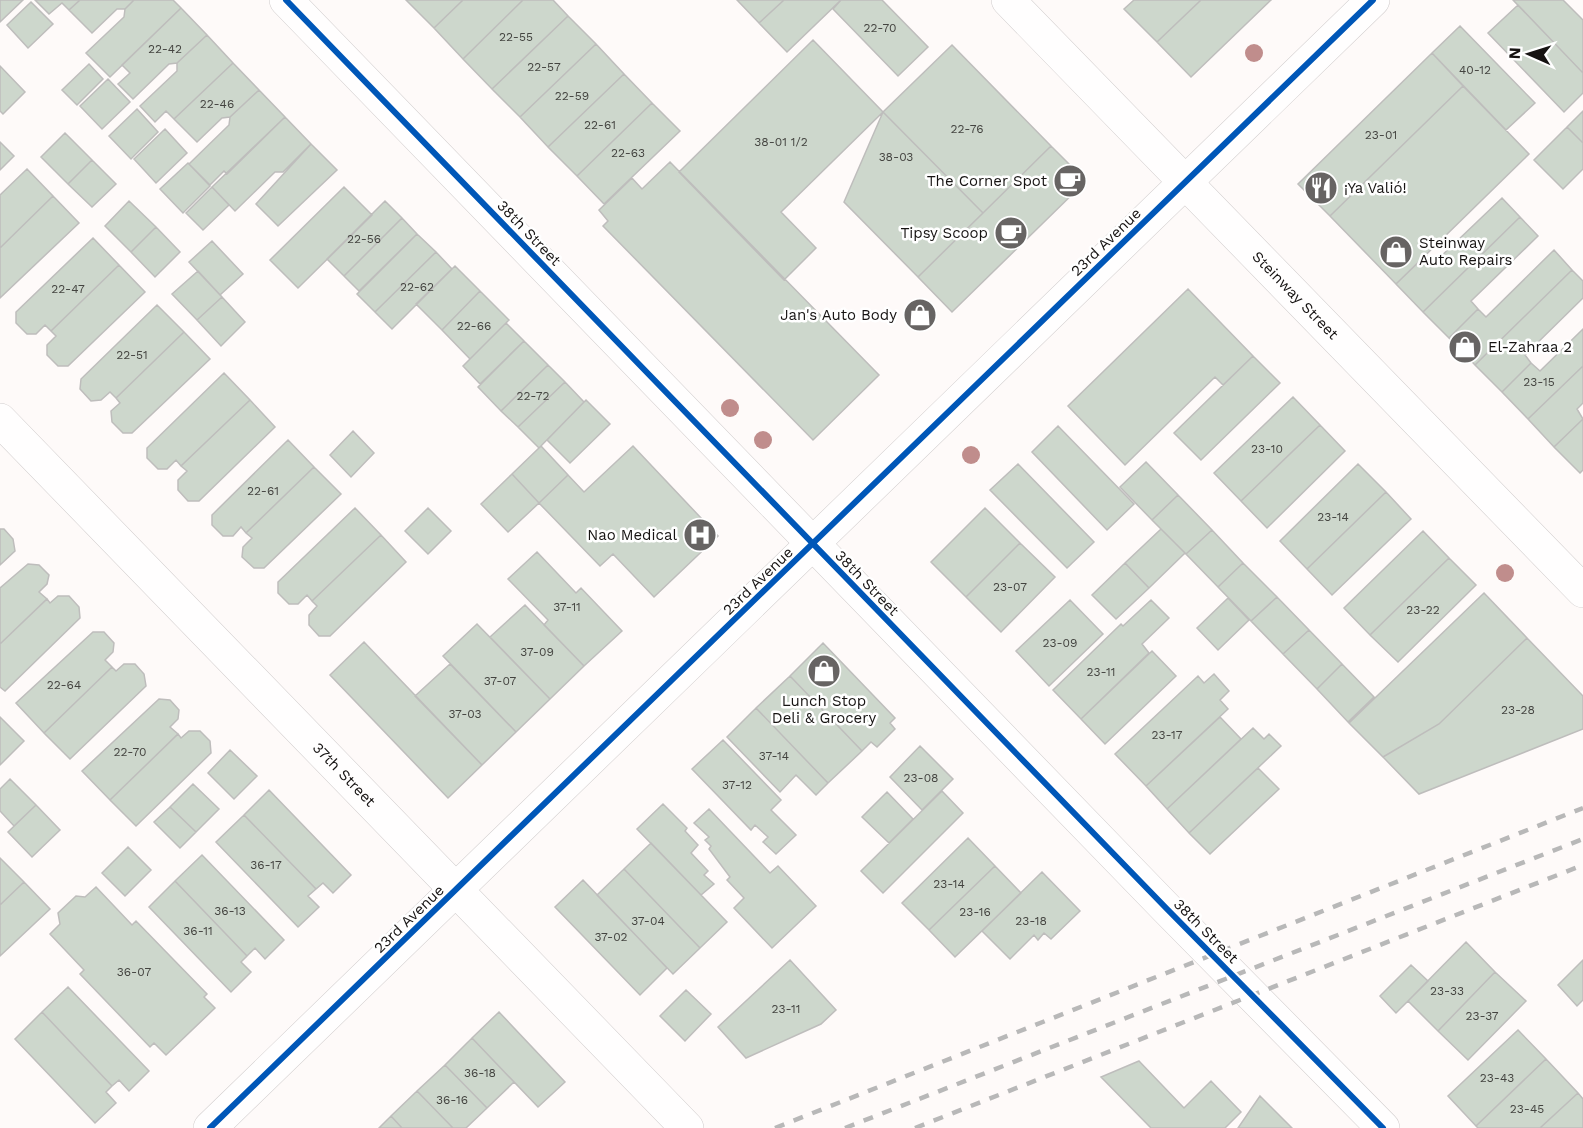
<svg xmlns="http://www.w3.org/2000/svg" width="1583" height="1128" font-family="'Work Sans',sans-serif">
<style>
.building{fill:#cdd7cc;stroke:#bebdbc;stroke-width:1.5}
.lines{fill:none;stroke-linecap:round;stroke-linejoin:round}
.minor-casing{stroke:#d1cdcd;stroke-width:34}
.minor{stroke:#fffefe;stroke-width:33}
.rail{stroke:#b8b8b8;stroke-width:4.5;stroke-dasharray:10 10;stroke-linecap:butt}
.cycleway-casing{stroke:#fff;stroke-width:10}
.cycleway{stroke:#0057b8;stroke-width:6}
.tree{fill:#c08d8c}
.labels{text-anchor:middle;stroke-width:5;stroke-linejoin:round;paint-order:stroke}
.number-label{font-size:12px;fill:#444440}
.poi-label{font-size:15px;fill:#161312;stroke:#fff;text-anchor:end}
.street-label{font-size:15px;fill:#161312;stroke:#fff}
</style>
<rect width="100%" height="100%" fill="#fefaf9"/>
<path class="building" d="M0,0H23L0,22Z
M35,0H80L69,10L62,3L49,14Z
M80,0H134L125,9H117L92,33L69,10Z
M134,0H173L181,8L110,77L86,53L124,17L125,9Z
M406,0H463L434,28Z
M463,0H523L463,59L434,28Z
M523,0H553L568,16L492,89L463,59Z
M737,0H784L759,23Z
M784,0H841L787,52L759,23Z
M841,0H882L928,47L898,76L833,9Z
M1134,0H1201L1157,42L1124,9Z
M1201,0H1271L1191,77L1157,42Z
M1513,0H1563L1583,20V73Z
M31,2L53,24L28,48L7,25Z
M1518,5L1583,73V93L1564,112L1488,33Z
M181,8L207,35L177,63L169,64L133,99L118,84L130,73L122,65Z
M568,16L596,44L520,117L492,89Z
M1460,26L1535,103L1506,130L1432,53Z
M207,35L233,63L174,119L166,111L155,122L140,106L177,71V63Z
M813,40L883,112L781,212L816,248L784,280L679,172Z
M596,44L624,74L548,147L520,117Z
M952,45L1051,146L983,213L883,112Z
M1432,53L1463,86L1330,216L1298,184Z
M233,63L259,90L230,117L222,118L197,142L174,119Z
M89,64L103,79L77,105L62,90Z
M0,66L25,92L3,114L0,111Z
M624,74L652,103L577,176L548,147Z
M108,79L130,102L102,129L80,106Z
M1463,86L1529,154L1396,284L1330,216Z
M259,90L285,117L227,174L224,171L210,185L189,164L229,125L230,117Z
M652,103L680,131L604,204L577,176Z
M137,109L158,132L131,159L109,136Z
M1583,111V143L1567,127Z
M883,112L983,213L918,277L844,202Z
M285,117L311,144L283,172H275L235,211L212,187Z
M1567,127L1583,143V169L1563,189L1534,160Z
M165,129L187,153L156,183L134,159Z
M65,133L92,160L68,184L41,157Z
M0,142L14,156L0,170Z
M311,144L337,170L278,226L256,204Z
M1051,146L1086,181L952,312L918,277Z
M92,160L116,184L92,207L68,184Z
M670,162L879,375L813,440L603,226L608,221L599,210L632,178L642,189Z
M188,163L210,186L183,213L160,189Z
M27,169L53,196L0,248V195Z
M212,187L229,205L203,230L186,213Z
M344,187L372,215L298,288L270,260Z
M53,196L79,223L0,298V248Z
M1502,198L1520,217L1423,312L1396,284L1426,255L1434,263Z
M129,201L156,227L131,252L105,226Z
M385,201L402,218L344,276L327,259Z
M1520,217L1538,236L1471,301L1478,309L1449,338L1423,312Z
M402,218L417,234L359,291L344,276Z
M156,227L180,252L155,277L131,252Z
M417,234L436,252L375,312L357,294Z
M93,238L119,265L51,331L45,325L36,334H27L16,323V312Z
M212,241L243,274L220,295L189,262Z
M1554,250L1572,270L1475,365L1449,338L1478,309L1486,317Z
M436,252L452,269L392,329L375,312Z
M119,265L145,292L68,366H58L47,355V345L56,336L51,331Z
M455,266L480,291L442,330L416,304Z
M1572,270L1583,281V298L1525,355L1531,363L1502,392L1475,365Z
M198,271L222,297L197,320L172,294Z
M1188,289L1253,356L1223,385L1215,377L1125,465L1068,406Z
M480,291L509,320L470,359L442,330Z
M222,297L245,322L221,346L197,320Z
M157,305L184,332L116,398L110,392L101,400L91,401L80,389L81,379Z
M506,323L524,341L480,384L463,366Z
M1583,329V366L1528,419L1502,392L1531,363L1540,371Z
M184,332L210,359L132,433H123L112,422L111,411L120,403L116,398Z
M524,341L548,365L501,411L478,387Z
M1253,356L1280,383L1201,460L1174,433Z
M548,365L565,382L518,427L501,411Z
M1583,366V403L1577,409L1583,419L1554,447L1528,419Z
M224,373L250,400L181,466L176,460L167,469H158L147,458V448Z
M565,382L584,402L539,448L518,427Z
M1293,397L1320,425L1241,501L1214,473Z
M250,400L275,427L199,501H188L178,490V480L187,471L181,466Z
M586,400L610,424L570,463L547,440Z
M1583,419V470L1580,473L1554,447Z
M1320,425L1345,451L1267,528L1241,501Z
M1058,426L1134,504L1107,530L1032,452Z
M353,431L374,453L351,477L330,455Z
M288,440L314,467L246,533L241,527L233,536H223L212,525V515Z
M541,446L568,475L539,503L512,474Z
M633,446L718,536L654,597L613,554L600,566L539,503L568,475L584,492Z
M1146,462L1178,495L1152,520L1120,487Z
M1018,464L1094,542L1067,568L990,490Z
M1358,464L1386,492L1307,569L1280,541Z
M314,467L341,494L264,568H254L242,557L243,547L252,538L246,533Z
M512,474L539,503L508,532L481,504Z
M1386,492L1411,519L1332,595L1307,569Z
M1178,495L1212,530L1186,554L1152,520Z
M355,508L381,535L312,601L307,595L298,604H289L278,593V582Z
M428,508L451,531L428,554L405,531Z
M985,508L1020,543L966,597L931,562Z
M0,529H4L13,539L15,551L0,565Z
M1161,529L1185,553L1149,588L1125,563Z
M1212,530L1243,563L1218,587L1186,554Z
M1423,531L1449,558L1370,635L1344,608Z
M381,535L406,562L330,636H319L309,625V615L317,606L312,601Z
M1020,543L1055,577L1001,632L966,597Z
M537,552L576,593L581,588L622,631L584,666L544,625L548,620L508,579Z
M1449,558L1476,585L1398,662L1370,635Z
M1125,563L1149,588L1116,619L1092,595Z
M1243,563L1277,597L1251,621L1218,587Z
M28,564L39,565L49,575L47,584L39,592L47,599L0,644V588Z
M1484,593L1527,638L1439,724L1383,757L1349,723Z
M58,596H69L79,607L80,618L5,691L0,687V644L47,599L50,603Z
M1277,597L1309,630L1283,654L1251,621Z
M1228,598L1249,620L1218,650L1197,628Z
M1070,600L1103,634L1049,686L1016,651Z
M1151,600L1169,618L1142,644L1149,653L1081,719L1053,690L1121,624L1123,626Z
M525,605L584,666L550,699L490,637Z
M477,624L550,699L516,732L443,656Z
M1309,630L1342,664L1317,689L1283,654Z
M93,632H104L114,643L113,652L105,660L112,667L44,733L16,703Z
M1527,638L1583,696V729L1419,794L1383,757L1439,724Z
M364,642L482,765L448,798L330,675Z
M823,643L895,718L890,723L895,729L877,747L871,742L862,751L790,676Z
M1152,651L1176,676L1105,744L1081,719Z
M124,664H135L144,674L146,686L70,759L44,733L112,667L116,671Z
M450,664L516,732L482,765L415,696Z
M1342,664L1374,697L1348,722L1317,689Z
M1214,674L1229,691L1220,700L1228,709L1146,786L1115,754L1198,676L1204,683Z
M790,676L862,751L828,783L756,708Z
M159,699L170,700L179,710L178,719L170,727L178,734L110,800L82,771Z
M756,708L828,783L816,795L796,775L780,792L727,737Z
M0,717L24,741L0,765Z
M1220,717L1241,739L1167,809L1146,786Z
M1253,728L1264,739L1269,734L1281,746L1189,833L1167,809Z
M189,731H200L210,741L211,753L136,826L110,800L178,734L181,738Z
M723,740L781,800L771,810L796,835L776,854L763,842L768,837L755,825L751,830L692,769Z
M920,746L953,779L922,810L890,777Z
M230,750L257,776L234,799L208,773Z
M1258,768L1279,789L1210,854L1189,833Z
M10,779L36,805L14,826L0,811V789Z
M193,784L219,809L196,832L170,807Z
M269,790L351,875L333,893L323,883L316,889L244,815Z
M942,791L963,813L883,893L861,871Z
M887,792L913,819L889,843L862,817Z
M663,804L687,828L685,831L698,845L691,853L708,871L704,875L714,884L701,895L637,829Z
M36,805L60,830L32,857L8,832Z
M170,807L196,832L180,848L154,822Z
M709,809L770,873L778,866L816,906L772,948L734,908L744,898L727,880L730,877L709,849L711,846L705,840L709,837L694,823Z
M244,815L316,889L308,896L319,907L298,927L216,842Z
M968,838L995,866L929,930L902,903Z
M651,843L727,922L700,948L624,869Z
M128,847L151,870L125,896L102,873Z
M202,855L284,940L265,959L255,948L247,956L175,881Z
M0,858L24,882L0,905Z
M995,866L1021,893L955,957L929,930Z
M624,869L700,948L673,974L597,895Z
M1042,872L1080,911L1051,939L1044,933L1038,940L1034,935L1010,959L982,931Z
M583,880L667,968L640,995L555,907Z
M175,881L247,956L241,962L251,972L231,992L149,907Z
M24,882L50,909L0,956V905Z
M96,887L132,925L136,921L207,994L204,997L215,1008L166,1055L154,1043L150,1047L80,974L84,970L50,934L60,924L58,913L76,896L85,897Z
M1466,942L1495,972L1438,1031L1408,1001Z
M790,960L836,1010L821,1024L746,1058L718,1027Z
M1583,960V1000L1577,1006L1558,985Z
M1411,965L1428,981L1396,1013L1380,996Z
M1495,972L1526,1001L1468,1060L1438,1031Z
M68,987L149,1071L129,1091L119,1080L112,1086L42,1012Z
M686,990L711,1014L685,1041L660,1016Z
M42,1012L112,1086L106,1092L116,1103L95,1123L15,1039Z
M499,1012L565,1082L538,1107L472,1038Z
M1518,1030L1546,1059L1476,1126L1448,1096Z
M472,1038L514,1082L487,1108L445,1065Z
M1546,1059L1578,1093L1540,1128H1478L1476,1126Z
M1139,1061L1184,1108L1211,1081L1241,1112L1225,1128H1151L1101,1077Z
M445,1065L487,1108L466,1128H453L417,1091Z
M417,1091L453,1128H402L391,1116Z
M1578,1093L1583,1099V1128H1540Z
M1260,1096L1292,1128H1238Z
M391,1116L402,1128H379Z"/>
<g class="lines">
<g class="minor-casing">
<g id="minor">
<path d="M286,0L1167,909L1383,1128"/>
<path id="s1" d="M1008,0L1583,591"/>
<path id="s2" d="M0,420L687,1128"/>
<path d="M210,1128L1373,0"/>
</g>
</g>
<use href="#minor" class="minor"/>
<path class="rail" d="M775,1128L1583,808
M845,1128L1583,839
M915,1128L1583,865"/>
<g class="cycleway-casing">
<path id="cycleway" d="M286,0L1167,909L1383,1128
M210,1128L1373,0"/>
</g>
<use href="#cycleway" class="cycleway"/>
</g>
<g class="tree">
<circle cx="1254" cy="53" r="9"/>
<circle cx="730" cy="408" r="9"/>
<circle cx="763" cy="440" r="9"/>
<circle cx="971" cy="455" r="9"/>
<circle cx="1505" cy="573" r="9"/>
</g>
<defs>
<g id="cafe-disc" transform="scale(1.725)"><circle r="9.5" fill="#676463" stroke="#fff"/><path d="M-5.5-4.5H6V0H3Q3 3.5 0 3.5H-2.5Q-5.5 3.5-5.5 0ZM3-3.2v2h1.7v-2ZM-6 4.5H4V6H-6Z" fill="#fff"/></g>
<g id="restaurant-disc" transform="scale(1.725)"><circle r="9.5" fill="#676463" stroke="#fff"/><path d="M-5-6h1v4h1v-4h1v4h1v-4h1v5L-1.5 .5V6h-2V.5L-5-1ZM5-6V6H3V1.5H1.5Q1.5-4 5-6Z" fill="#fff"/></g>
<g id="shop-disc" transform="scale(1.725)"><circle r="9.5" fill="#676463" stroke="#fff"/><path d="M-5-2.5h2.3a2.7 3.5 0 0 1 5.4 0H5L5.5 6h-11ZM-1.5-2.5h3a1.5 2.3 0 0 0-3 0Z" fill="#fff"/></g>
<g id="hospital-disc" transform="scale(1.725)"><circle r="9.5" fill="#676463" stroke="#fff"/><path d="M-5-5h3v3.5h4V-5h3V5h-3V1.5h-4V5h-3Z" fill="#fff"/></g>
</defs>
<g fill-rule="evenodd">
<use href="#cafe-disc" x="1070" y="181"/>
<use href="#restaurant-disc" x="1321" y="188"/>
<use href="#cafe-disc" x="1011" y="233"/>
<use href="#shop-disc" x="1396" y="252"/>
<use href="#shop-disc" x="920" y="315"/>
<use href="#shop-disc" x="1465" y="347"/>
<use href="#hospital-disc" x="700" y="535"/>
<use href="#shop-disc" x="824" y="671"/>
</g>
<g class="labels">
<g class="number-label">
<text x="880" y="32">22-70</text>
<text x="516" y="41">22-55</text>
<text x="165" y="53">22-42</text>
<text x="544" y="71">22-57</text>
<text x="1475" y="74">40-12</text>
<text x="572" y="100">22-59</text>
<text x="217" y="108">22-46</text>
<text x="600" y="129">22-61</text>
<text x="967" y="133">22-76</text>
<text x="1381" y="139">23-01</text>
<text x="781" y="146">38-01 1/2</text>
<text x="628" y="157">22-63</text>
<text x="896" y="161">38-03</text>
<text x="364" y="243">22-56</text>
<text x="417" y="291">22-62</text>
<text x="68" y="293">22-47</text>
<text x="474" y="330">22-66</text>
<text x="132" y="359">22-51</text>
<text x="1539" y="386">23-15</text>
<text x="533" y="400">22-72</text>
<text x="1267" y="453">23-10</text>
<text x="263" y="495">22-61</text>
<text x="1333" y="521">23-14</text>
<text x="1010" y="591">23-07</text>
<text x="567" y="611">37-11</text>
<text x="1423" y="614">23-22</text>
<text x="1060" y="647">23-09</text>
<text x="537" y="656">37-09</text>
<text x="1101" y="676">23-11</text>
<text x="500" y="685">37-07</text>
<text x="64" y="689">22-64</text>
<text x="1518" y="714">23-28</text>
<text x="465" y="718">37-03</text>
<text x="1167" y="739">23-17</text>
<text x="130" y="756">22-70</text>
<text x="774" y="760">37-14</text>
<text x="921" y="782">23-08</text>
<text x="737" y="789">37-12</text>
<text x="266" y="869">36-17</text>
<text x="949" y="888">23-14</text>
<text x="230" y="915">36-13</text>
<text x="975" y="916">23-16</text>
<text x="648" y="925">37-04</text>
<text x="1031" y="925">23-18</text>
<text x="198" y="935">36-11</text>
<text x="611" y="941">37-02</text>
<text x="134" y="976">36-07</text>
<text x="1447" y="995">23-33</text>
<text x="786" y="1013">23-11</text>
<text x="1482" y="1020">23-37</text>
<text x="480" y="1077">36-18</text>
<text x="1497" y="1082">23-43</text>
<text x="452" y="1104">36-16</text>
<text x="1527" y="1113">23-45</text>
</g>
<g class="poi-label">
<text x="1047" y="186">The Corner Spot</text>
<text x="1344" y="193" text-anchor="start">¡Ya Valió!</text>
<text x="988" y="238">Tipsy Scoop</text>
<text x="1419" y="248" text-anchor="start">Steinway<tspan x="1419" dy="17">Auto Repairs</tspan></text>
<text x="897" y="320">Jan's Auto Body</text>
<text x="1488" y="352" text-anchor="start">El-Zahraa 2</text>
<text x="677" y="540">Nao Medical</text>
<text x="824" y="706" text-anchor="middle">Lunch Stop<tspan x="824" dy="17">Deli &amp; Grocery</tspan></text>
</g>
<g class="street-label">
<text transform="translate(529 233) rotate(46)" y="5">38th Street</text>
<text transform="translate(1106 242) rotate(-44)" y="5">23rd Avenue</text>
<text dy="5" stroke="none"><textPath href="#s1" startOffset="412">Steinway Street</textPath></text>
<text transform="translate(758 581) rotate(-44)" y="5">23rd Avenue</text>
<text transform="translate(867 583) rotate(46)" y="5">38th Street</text>
<text dy="5" stroke="none"><textPath href="#s2" startOffset="494">37th Street</textPath></text>
<text transform="translate(409 919) rotate(-44)" y="5">23rd Avenue</text>
<text transform="translate(1206 931) rotate(45)" y="5">38th Street</text>
</g>
</g>
<g transform="translate(1529 54) rotate(273)" stroke="#ffffff" stroke-width="4.5" paint-order="stroke">
<path d="M0-4.5L10 22L0 15L-10 22Z" fill="#161312"/>
<text y="-9" font-size="16" font-weight="bold" text-anchor="middle" fill="#161312">N</text>
</g>
</svg>
